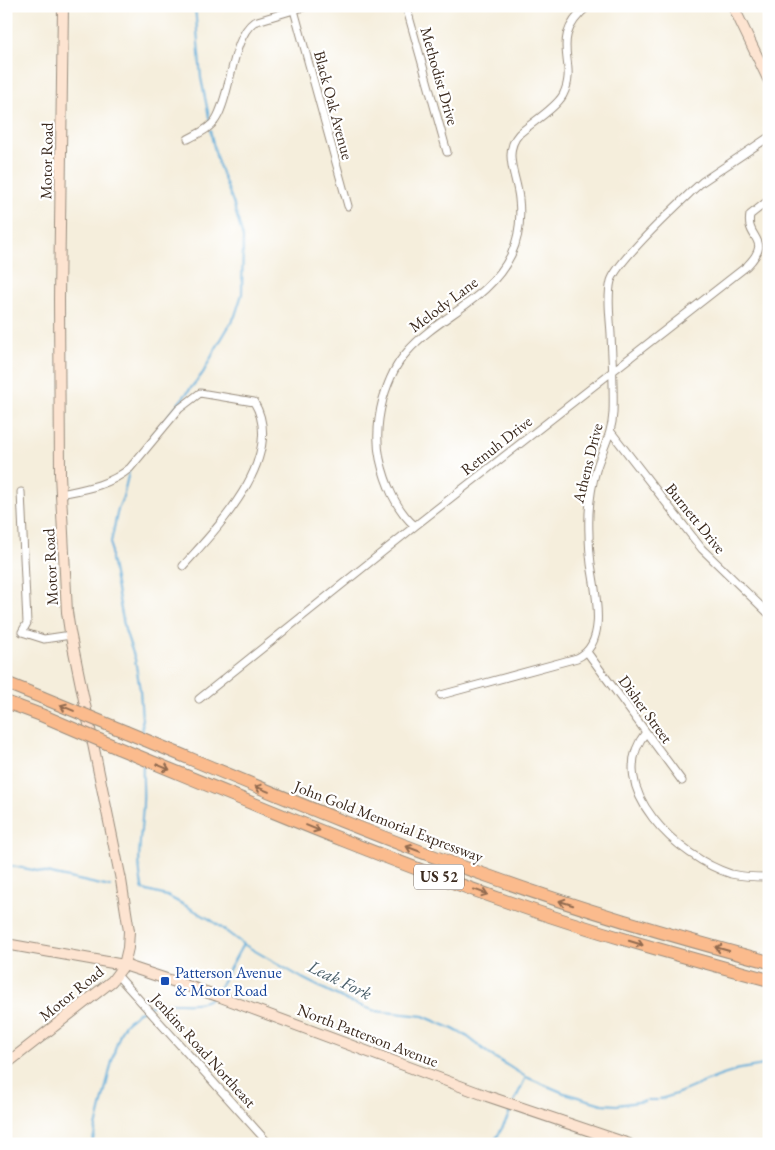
<svg xmlns="http://www.w3.org/2000/svg" width="775" height="1150" font-family="'EB Garamond',serif">
<style>
.lines{fill:none;stroke-linecap:round;stroke-linejoin:round}
.stream{stroke:#5facd9;stroke-width:2}
.street-casing{stroke:#988c7d;stroke-width:9}
.secondary-casing{stroke:#988c7d;stroke-width:12}
.highway-casing{stroke:#988c7d;stroke-width:14}
.street{stroke:#fff;stroke-width:7}
.secondary{stroke:#fde4d1;stroke-width:10}
.highway{stroke:#fbbb8d;stroke-width:12}
.highway-bridge-casing{stroke:#988c7d;stroke-width:14;stroke-linecap:butt}
.highway-bridge{stroke:#fbbb8d;stroke-width:12}
.oneway{stroke:#916b50}
.transit-dot{fill:#1a4fb4;stroke:#fff;stroke-width:2}
.labels{text-anchor:middle;stroke-width:4.5;stroke-linejoin:round;paint-order:stroke}
.shield{fill:#fff;stroke:#766a62;stroke-width:1}
.shield-label{font-size:15px;font-weight:bold;fill:#3b2a1e}
.street-label{font-size:16px;fill:#3b2a1e;stroke:#fff}
.transit-label{font-size:16px;fill:#164399;stroke:#fff;text-anchor:start}
.water-label{font-size:18px;font-style:italic;fill:#495e69;stroke:#fff}
</style>
<rect width="100%" height="100%" fill="#fff"/>
<filter id="ink" filterUnits="userSpaceOnUse"><feTurbulence type="fractalNoise" baseFrequency=".02" numOctaves="2"/><feDisplacementMap in="SourceGraphic" scale="10" xChannelSelector="R" yChannelSelector="G"/><feConvolveMatrix kernelMatrix="1 2 1 2 8 2 1 2 1" color-interpolation-filters="sRGB"/></filter>
<filter id="wash" filterUnits="userSpaceOnUse"><feTurbulence type="fractalNoise" baseFrequency=".0096" numOctaves="4" result="noise"/><feDisplacementMap in="SourceGraphic" scale="20" xChannelSelector="R" yChannelSelector="G"/><feGaussianBlur stdDeviation="1.12" result="paint"/><feColorMatrix in="noise" values="0 0 0 0 0 0 0 0 0 0 0 0 0 0 0 0 0 1.4 0 .05"/><feComposite in="paint" operator="in"/></filter>
<g filter="url(#wash)">
<rect width="100%" height="100%" fill="#f5eedc"/>
<g class="lines">
<path class="stream" d="M195,6L201,78L210,122
M153,435L203,373L216,348L235,316L242,294L243,238L233,202L217,160L210,130
M129,472L123,497L118,509L111,542V559L125,630L135,659L140,690L143,734
M143,763C142,777 144,790 143,803C142,832 135,861 143,890L167,896L190,908L211,920L243,944L302,978L348,1001L375,1011L423,1016L453,1029L468,1037L489,1054L526,1077L564,1093L602,1104L617,1105L645,1101
M6,865L28,869L110,887
M217,992L243,944
M149,1007C169,997 197,1010 212,997
M660,1099C686,1093 708,1078 733,1072L735,1070L769,1064
M648,1100H657
M514,1102L526,1077
M92,1144L115,1049L121,1031L125,1024L137,1013L145,1009
M493,1144L506,1121L511,1109"/>
</g>
</g>
<g filter="url(#ink)">
<g class="lines">
<g class="street-casing">
<path id="street" d="M406,6L447,152
M294,10L348,206
M188,139C197,134 210,129 216,119C231,95 232,37 254,22L307,6
M611,432L702,549L769,614
M21,492L27,623L22,632L44,639L71,635
M61,494C86,489 110,485 130,468L179,409L200,393L254,402C287,457 217,528 183,566
M415,526C396,510 385,482 380,459C376,440 378,418 383,399C388,382 395,365 407,352C439,315 489,301 511,255C519,238 521,217 519,199C517,176 502,153 519,134C531,123 555,109 563,95C580,62 546,41 588,6
M587,652L682,781
M441,695L577,658C609,644 595,591 591,564C590,555 589,544 589,534C588,512 590,489 597,467C603,448 612,434 613,413C614,387 612,360 611,334C610,317 607,297 611,281C617,261 674,208 692,191L702,182L769,137
M199,699L415,526L747,266C774,238 745,240 750,215L769,200
M646,732C602,788 680,858 731,874C743,877 756,877 769,877
M117,975L269,1144"/>
</g>
<g class="secondary-casing">
<path id="secondary" d="M733,6L769,81
M6,944L124,965L218,996L487,1096L629,1144
M6,1064L112,981L124,965L128,948L129,931L121,880L70,632L67,612L60,474L59,299L63,6"/>
</g>
<g class="highway-casing">
<path id="highway" d="M6,683L41,697
M6,702L41,715
M126,732C247,782 367,834 491,877C582,910 675,937 769,962
M118,748C247,801 376,856 508,902C594,932 681,956 769,980"/>
</g>
<use href="#street" class="street"/>
<use href="#secondary" class="secondary"/>
<use href="#highway" class="highway"/>
<g class="highway-bridge-casing">
<path id="highway-bridge" d="M41,697L126,732
M41,715L118,748"/>
</g>
<use href="#highway-bridge" class="highway-bridge"/>
</g>
<defs><path id="oneway-shaft" d="M-6 0H5M1.5-3L5.5 0L1.5 3" fill="none" stroke-width="1.6" stroke-linecap="round" stroke-linejoin="round" transform="scale(1.25)"/></defs>
<g class="oneway">
<use href="#oneway-shaft" transform="translate(67 708) rotate(-157)"/>
<use href="#oneway-shaft" transform="translate(163 767) rotate(22)"/>
<use href="#oneway-shaft" transform="translate(262 789) rotate(-158)"/>
<use href="#oneway-shaft" transform="translate(313 828) rotate(22)"/>
<use href="#oneway-shaft" transform="translate(413 849) rotate(-159)"/>
<use href="#oneway-shaft" transform="translate(481 892) rotate(20)"/>
<use href="#oneway-shaft" transform="translate(566 903) rotate(-163)"/>
<use href="#oneway-shaft" transform="translate(636 943) rotate(17)"/>
<use href="#oneway-shaft" transform="translate(722 949) rotate(-164)"/>
</g>
</g>
<rect class="transit-dot" x="160" y="976" width="10" height="10" rx="2.5"/>
<g class="labels">
<rect class="shield" x="414" y="864.5" width="50" height="25" rx="4"/>
<g class="shield-label">
<text x="439" y="882">US 52</text>
</g>
<g class="street-label">
<text transform="translate(440 76) rotate(74)" y="6">Methodist Drive</text>
<text transform="translate(334 105) rotate(75)" y="6">Black Oak Avenue</text>
<text transform="translate(46 161) rotate(-89)" y="6">Motor Road</text>
<text transform="translate(443 304) rotate(-37)" y="6">Melody Lane</text>
<text transform="translate(496 445) rotate(-38)" y="6">Retnuh Drive</text>
<text transform="translate(587 463) rotate(-76)" y="6">Athens Drive</text>
<text transform="translate(696 518) rotate(51)" y="6">Burnett Drive</text>
<text transform="translate(50 567) rotate(-93)" y="6">Motor Road</text>
<text transform="translate(646 709) rotate(54)" y="6">Disher Street</text>
<text transform="translate(389 821) rotate(21)" y="6">John Gold Memorial Expressway</text>
<text transform="translate(71 993) rotate(-39)" y="6">Motor Road</text>
<text transform="translate(368 1035) rotate(21)" y="6">North Patterson Avenue</text>
<text transform="translate(204 1050) rotate(48)" y="6">Jenkins Road Northeast</text>
</g>
<g class="transit-label">
<text x="175" y="978">Patterson Avenue<tspan x="175" dy="18">&amp; Motor Road</tspan></text>
</g>
<g class="water-label">
<text transform="translate(340 980) rotate(26)" y="6">Leak Fork</text>
</g>
</g>
<rect width="775" height="1150" fill="none" stroke="#fff" stroke-width="25"/>
</svg>
